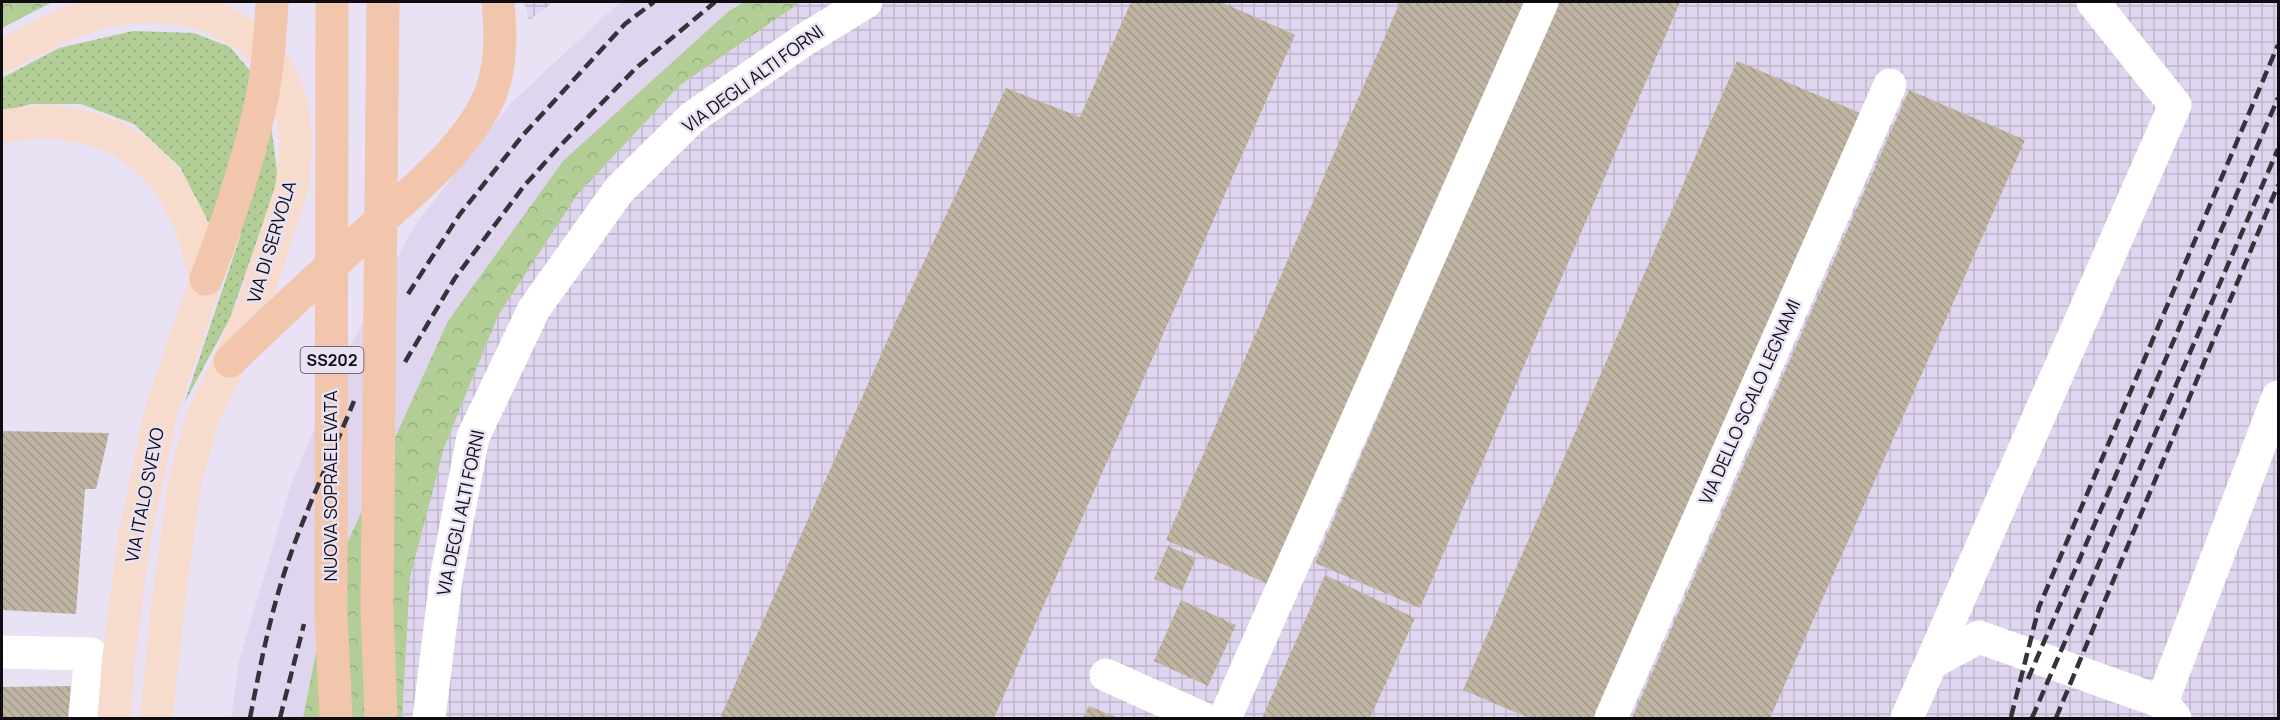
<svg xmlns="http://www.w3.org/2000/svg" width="2280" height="720" font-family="Manrope,sans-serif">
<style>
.built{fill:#e0d5ef}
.industrial{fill:url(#industrial-grid)}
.grass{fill:url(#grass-dots)}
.forest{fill:url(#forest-crowns)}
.building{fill:url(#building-back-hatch)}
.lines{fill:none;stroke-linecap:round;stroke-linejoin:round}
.minor{stroke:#fff;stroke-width:33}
.major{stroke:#f7dcce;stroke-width:33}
.highway{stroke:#f2c5ad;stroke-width:33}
.rail{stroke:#36323a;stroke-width:4.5;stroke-dasharray:12 6;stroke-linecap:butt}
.labels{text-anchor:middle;stroke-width:5;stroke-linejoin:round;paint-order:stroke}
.shield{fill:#e9e1f4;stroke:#504c56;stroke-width:1.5}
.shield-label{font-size:16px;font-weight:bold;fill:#0f0c12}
.street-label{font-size:18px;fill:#0f0c12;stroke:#e9e1f4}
</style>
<defs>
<pattern id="industrial-grid" width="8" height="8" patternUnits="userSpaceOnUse" patternTransform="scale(1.5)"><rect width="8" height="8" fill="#e0d5ef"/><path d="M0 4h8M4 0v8" fill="none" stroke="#bfb6cc"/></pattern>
<pattern id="grass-dots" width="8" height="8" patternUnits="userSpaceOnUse" patternTransform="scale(1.5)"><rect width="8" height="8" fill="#b3cd96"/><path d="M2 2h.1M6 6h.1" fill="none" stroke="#99af80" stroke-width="1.8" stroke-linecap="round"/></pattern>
<pattern id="forest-crowns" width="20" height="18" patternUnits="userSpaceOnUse" patternTransform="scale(1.5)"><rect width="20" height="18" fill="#b3cd96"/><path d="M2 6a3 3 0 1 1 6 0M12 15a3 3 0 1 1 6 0" fill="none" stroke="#99af80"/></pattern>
<pattern id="building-back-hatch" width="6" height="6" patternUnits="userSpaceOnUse" patternTransform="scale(1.5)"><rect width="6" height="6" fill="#c0b5a3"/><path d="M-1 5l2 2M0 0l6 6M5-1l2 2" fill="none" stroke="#a49a8b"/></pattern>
</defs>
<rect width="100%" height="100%" fill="#e9e1f4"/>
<path class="built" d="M620,2H744L729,11L330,581L303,718H231L239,661L291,485L342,361L415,225L512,102Z"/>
<path class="industrial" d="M524,2H554L529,20Z
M801,2H2278V718H402L410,578L444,448L498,316L577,195L680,85Z"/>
<path class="grass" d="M133,31L194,33L230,47L263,86L272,132L278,180L230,318L184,404L241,234L226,225L207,222L180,167L134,124L81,104H31L2,112V78L59,48Z"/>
<path class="forest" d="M2,2H52L2,28Z
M744,2H801L680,85L577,195L498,316L444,448L410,578L402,718H303L330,581L448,321L563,161L729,11Z"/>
<path class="building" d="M1131,2H1221L1295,35L994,718H720L895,323L1006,88L1080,117Z
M1400,2H1524L1271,585L1166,540Z
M1556,2H1680L1420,608L1315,563Z
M1737,61L1860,113L1596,718H1529L1463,690Z
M1909,90L2025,140L1770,718H1632Z
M2,431L109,433L96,489H85L76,614L2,610Z
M1168,546L1196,558L1182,591L1154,579Z
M1325,575L1415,618L1370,718H1262Z
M1181,600L1236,625L1208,686L1154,661Z
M71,686L68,718H2V687Z
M1089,706L1118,718H1083Z"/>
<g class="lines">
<path class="minor" d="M2,652L91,654L85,718
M1931,663L1979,637L2162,702L2175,718
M1106,675L1202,718
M2162,702L2278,397
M429,718L446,579L473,437L534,309L619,190L693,117L804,40L866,2
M1225,718L1542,2
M1611,718L1890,85
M1907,718L2175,105L2093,2"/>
<path class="major" d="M2,56L61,26L102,12L133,6L175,7L213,16L250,38L277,68L291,101L296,143L292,187L255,301L230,361L203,417L185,481L169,597L156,718
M2,126L49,121L88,128L119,139L147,159L170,184L191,224L206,279L161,412L134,540L119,656L114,718"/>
<path class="highway" d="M332,2L331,614L336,718
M206,279C226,227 244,174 257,120C267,82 270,41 272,2
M230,361C279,313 329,268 380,221C418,186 462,151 486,104C502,73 501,35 498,2
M381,718L377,609L383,2"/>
<path class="rail" d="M408,294L460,214L523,135L625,24L654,2
M405,362L455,278L524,186L558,148L636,68L715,2
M2028,679L2278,98
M2011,717L2039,607L2278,45
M250,718C259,672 268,625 282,580C301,519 330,460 354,401
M280,718L304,624
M2032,718L2278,149
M2056,718L2278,185"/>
</g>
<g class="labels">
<rect class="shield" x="300.5" y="347" width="63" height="26" rx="4.5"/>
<g class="shield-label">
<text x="332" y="366">SS202</text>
</g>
<g class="street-label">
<text transform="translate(753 79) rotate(-36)" y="6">VIA DEGLI ALTI FORNI</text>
<text transform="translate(272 242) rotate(-73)" y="6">VIA DI SERVOLA</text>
<text transform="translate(1750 402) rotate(-66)" y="6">VIA DELLO SCALO LEGNAMI</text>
<text transform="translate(331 486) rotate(-90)" y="6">NUOVA SOPRAELEVATA</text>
<text transform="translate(145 495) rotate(-79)" y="6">VIA ITALO SVEVO</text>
<text transform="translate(461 513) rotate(-78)" y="6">VIA DEGLI ALTI FORNI</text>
</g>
</g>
<rect width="2280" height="720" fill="none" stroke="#0f0c12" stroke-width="6"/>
</svg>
